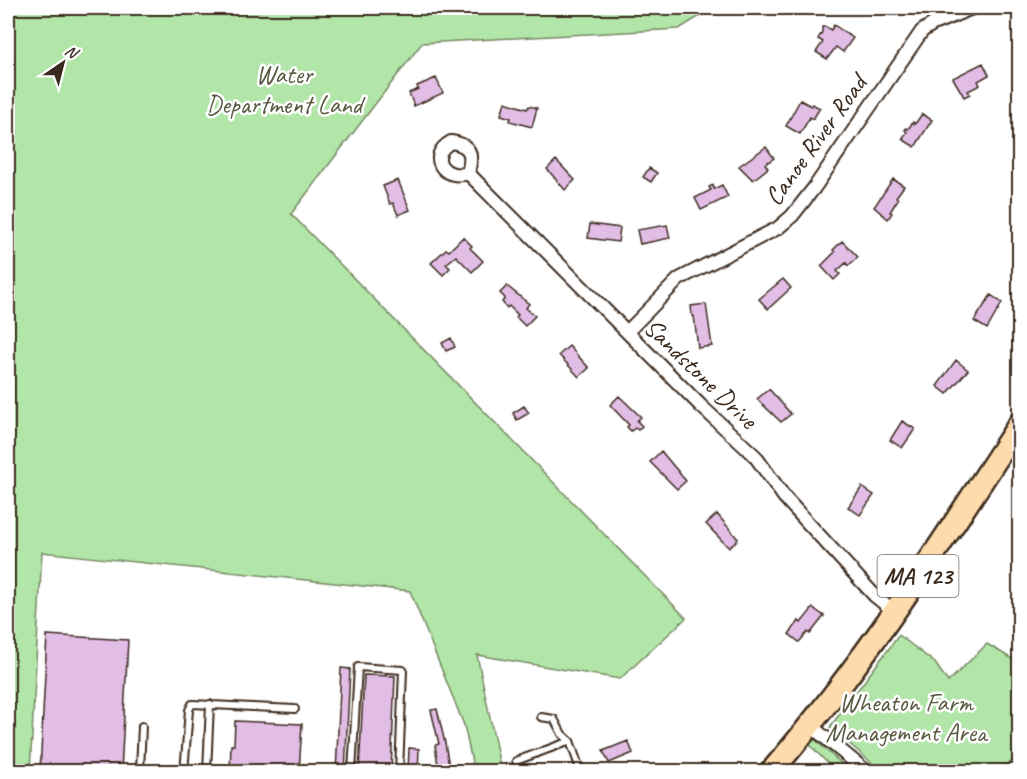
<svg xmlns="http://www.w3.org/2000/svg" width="1027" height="779" font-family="Caveat,sans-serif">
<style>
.green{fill:#b1e6a8;stroke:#768863;stroke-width:1.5}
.building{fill:#e2bde6;stroke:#3b2a1e;stroke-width:1.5}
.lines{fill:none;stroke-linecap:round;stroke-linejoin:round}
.service-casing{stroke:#3b2a1e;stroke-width:10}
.minor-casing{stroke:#3b2a1e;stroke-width:16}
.trunk-casing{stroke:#3b2a1e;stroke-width:26}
.service{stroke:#fff;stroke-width:6}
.minor{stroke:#fff;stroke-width:12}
.trunk{stroke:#fedbac;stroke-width:21}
.labels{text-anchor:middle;stroke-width:5;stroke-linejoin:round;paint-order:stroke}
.shield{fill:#fff;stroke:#766a62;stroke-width:1.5}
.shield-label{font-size:24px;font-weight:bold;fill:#3b2a1e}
.park-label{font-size:26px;fill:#585940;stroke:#fff}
.street-label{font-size:26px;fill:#3b2a1e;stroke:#fff}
</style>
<rect width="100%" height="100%" fill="#fff"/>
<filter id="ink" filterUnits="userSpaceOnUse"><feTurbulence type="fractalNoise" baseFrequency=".0167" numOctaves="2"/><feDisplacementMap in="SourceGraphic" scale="12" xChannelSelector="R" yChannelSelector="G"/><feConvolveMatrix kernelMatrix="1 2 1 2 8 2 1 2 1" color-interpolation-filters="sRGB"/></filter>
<g filter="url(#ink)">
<path class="green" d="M8,8H713L679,29L422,43L291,214L686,618L620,679L477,655L501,771H474L464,725L410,591L42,552L30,771H8V629L11,554L8,553Z
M899,635L935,663L948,682L987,644L1019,663V756L998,771H881L830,727Z
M814,739L850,771H835L809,744Z"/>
<path class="building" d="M834,25L853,38L843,52L836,47L827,59L816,52L823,42L818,39L822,32V27H826L831,30Z
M983,63L989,75L978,81L980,85L968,91L970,94L964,97L953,78Z
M436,78L443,93L414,106L409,93L418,89L417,86Z
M800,100L811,106L812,104L820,108L813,119L810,117L800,134L786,126Z
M505,102L527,109L529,106L537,108L532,127L510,121L511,118L501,115Z
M922,114L932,120L915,147L902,139L907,132L905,130L906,128L908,129L913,122L915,124Z
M766,147L774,158L765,164L768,168L753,180L739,166Z
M556,160L575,180L565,190L547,169Z
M649,168L657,173L651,182L643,177Z
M893,179L904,186L896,197L898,199L890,212L892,213L888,219L874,207Z
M398,180L410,210L398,215L393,203L390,204L383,186Z
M713,185L714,189L722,185L728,197L701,210L695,198L711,190L709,187Z
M590,224L620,228L618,242L588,238Z
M667,225L670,238L640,244L637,230Z
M463,237L472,246L470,248L483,261L472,272L456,256L446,264L450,268L443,275L431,263L446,249L449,251Z
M842,241L858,257L848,266L846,263L837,271L840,274L834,280L821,266L835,252L833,250Z
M783,279L791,288L768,309L759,299Z
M507,286L529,304L526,308L535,316L525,326L516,317L518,315L509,306L507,308L502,302L505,298L500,293Z
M991,295L1002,303L987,329L974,321Z
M706,304L712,346L698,348L694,316H692L691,306Z
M451,338L455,347L446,351L442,343Z
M569,346L589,368L579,377L559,355Z
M956,360L968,370L947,394L937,386Z
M769,389L791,414L781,422L757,399Z
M619,396L641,417L637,421L642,426L638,430L635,428L631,431L627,427L629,425L610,405Z
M524,406L529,413L517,420L513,413Z
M902,421L915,429L902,448L890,440Z
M661,451L686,481L677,489L650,462Z
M862,487L874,495L860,515L848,507Z
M717,514L738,539L729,548L706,524Z
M813,608L824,616L810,634L808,632L799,642L789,634L799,621L801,623Z
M47,635L128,640L121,772H40Z
M341,668L350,669L345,772H336Z
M364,675L395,676L391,772H359Z
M437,709L445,743L450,772H439L435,745L439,744L431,710Z
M235,721L302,724L299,772H230L231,745H234Z
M628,741L633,753L609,763L603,751Z
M409,748L419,749L418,772H408Z"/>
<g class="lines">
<g class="service-casing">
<path id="service" d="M541,717L554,719L562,734L570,741
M516,761L570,741L581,772
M142,772L140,770L142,726
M184,772L189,710L192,704L295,709
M207,772L210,704
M352,772L358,667L403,670L399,772"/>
</g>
<g class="minor-casing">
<path id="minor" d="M468,173C473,154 471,145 451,142C426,156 444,181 468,173L701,406L755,456L785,498L875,596L894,611
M627,332L679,279L778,228L792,216L814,188L922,31L933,24L972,8
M811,726L867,772"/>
</g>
<g class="trunk-casing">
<path id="trunk" d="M771,772C864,664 942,543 1020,423"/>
</g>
<use href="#service" class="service"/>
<use href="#minor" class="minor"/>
<use href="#trunk" class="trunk"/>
</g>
</g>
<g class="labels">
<rect class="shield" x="877.5" y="555" width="81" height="42" rx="4.5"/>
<g class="shield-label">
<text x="918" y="584">MA 123</text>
</g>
<g class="park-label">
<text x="284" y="83">Water<tspan x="284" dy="30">Department Land</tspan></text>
<text x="906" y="711">Wheaton Farm<tspan x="906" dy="30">Management Area</tspan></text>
</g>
<g class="street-label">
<text transform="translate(815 140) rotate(-54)" y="9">Canoe River Road</text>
<text transform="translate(701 373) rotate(44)" y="9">Sandstone Drive</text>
</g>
</g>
<rect width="1027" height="779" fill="none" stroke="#fff" stroke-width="30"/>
<rect x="15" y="15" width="997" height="749" fill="none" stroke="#3b2a1e" stroke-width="2" filter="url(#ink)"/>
<g transform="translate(63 63) rotate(35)" stroke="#ffffff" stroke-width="4.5" paint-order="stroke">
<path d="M0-4.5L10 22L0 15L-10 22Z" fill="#3b2a1e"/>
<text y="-9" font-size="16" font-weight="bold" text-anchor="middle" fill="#3b2a1e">N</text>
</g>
</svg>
